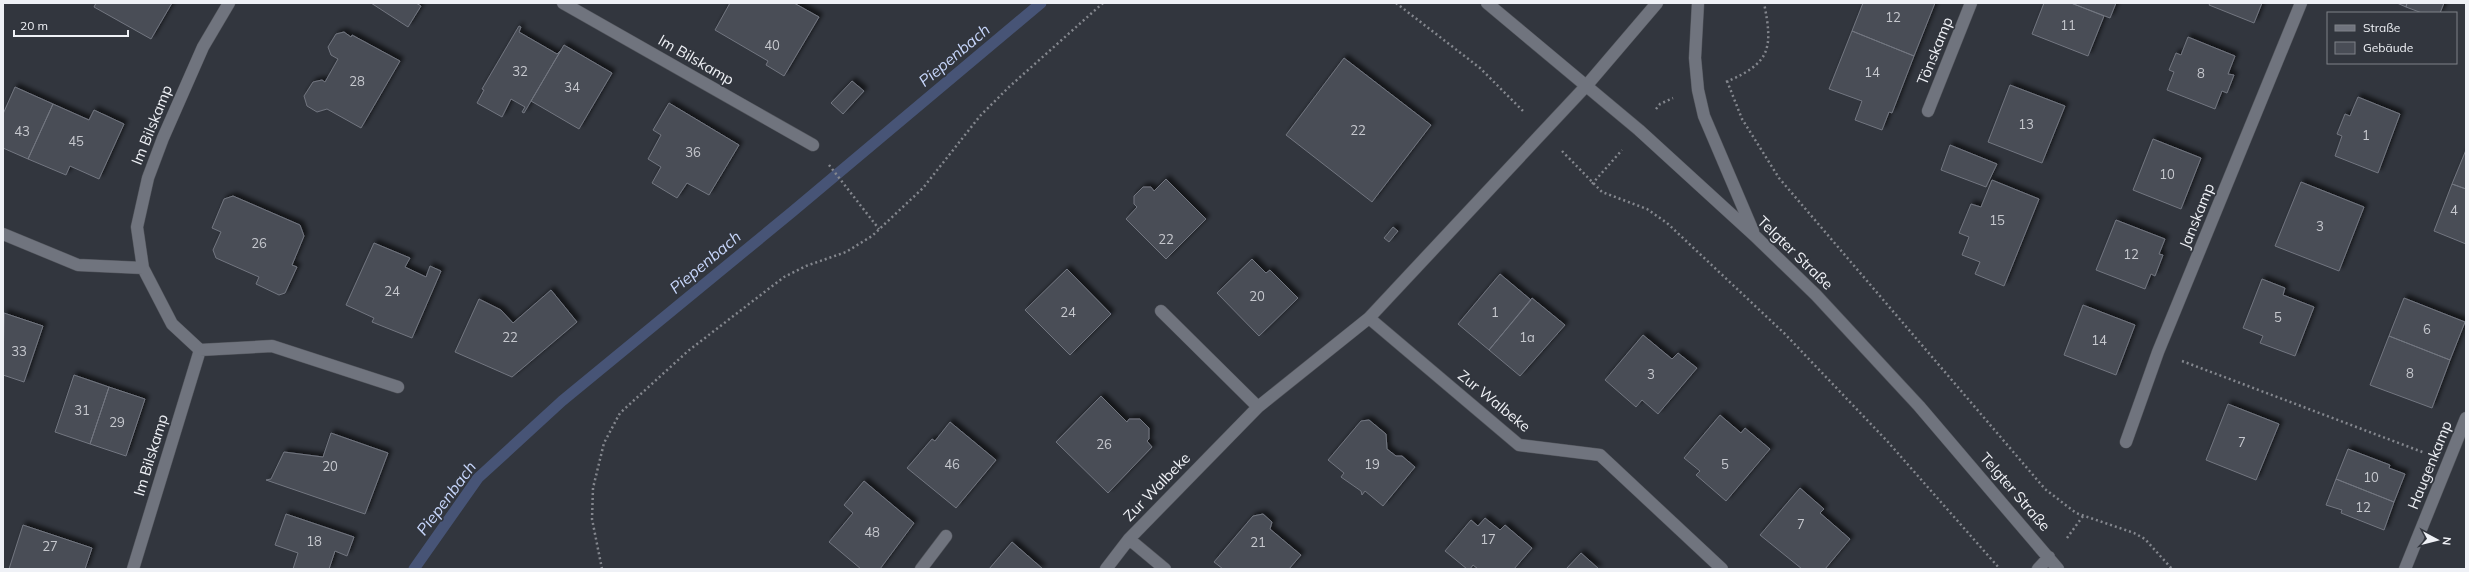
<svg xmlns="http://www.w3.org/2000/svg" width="2469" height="572" font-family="Mulish,sans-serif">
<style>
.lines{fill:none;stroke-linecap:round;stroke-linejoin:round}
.stream{stroke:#475476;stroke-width:11}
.building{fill:#494d56;stroke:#727680;filter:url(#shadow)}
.minor-casing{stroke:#51545b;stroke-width:13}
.path{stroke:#84878e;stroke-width:2.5;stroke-dasharray:2 3;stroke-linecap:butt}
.minor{stroke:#70747e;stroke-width:12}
.labels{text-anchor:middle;stroke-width:3.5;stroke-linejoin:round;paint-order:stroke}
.number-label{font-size:13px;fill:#c6c8ce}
.street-label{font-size:15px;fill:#eff1f6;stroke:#32363e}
.water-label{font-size:16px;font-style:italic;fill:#c7d6fb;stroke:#32363e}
</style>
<defs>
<filter id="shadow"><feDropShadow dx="3.5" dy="-3.5" stdDeviation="2" flood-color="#0009"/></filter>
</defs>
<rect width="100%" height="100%" fill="#32363e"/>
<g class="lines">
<path class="stream" d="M414,569L478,478L562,401L792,212L1041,3"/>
</g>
<path class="building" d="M96,3H172L151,39L94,7Z
M371,3H416L421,6L408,27Z
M730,3H794L819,17L784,76L766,65L768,61L715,30Z
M1863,3H1935L1914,56L1852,31Z
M2044,3H2071L2104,16L2088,56L2032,34Z
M2071,3H2116L2110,18Z
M2210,3H2262L2254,23L2209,5Z
M2397,3H2407L2406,7Z
M2407,3H2444L2440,13H2422L2406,7Z
M519,26L521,27L519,32L557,54L561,50L524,113L522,112L525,107L511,99L502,117L477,103L484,90L482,89Z
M1852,31L1914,56L1892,113L1889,112L1882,130L1855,120L1862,101L1829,89Z
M344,32L351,37L352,35L400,61L361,128L327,109L317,112L307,106L304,96L313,82L322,80L325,82L338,59L331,55L328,47L336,34Z
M2188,37L2235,56L2228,74L2234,75L2227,93L2222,91L2215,109L2167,90L2174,72L2169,70L2176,53L2181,55Z
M564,45L612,73L579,129L531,101Z
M1344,58L1431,125L1372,202L1286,135Z
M852,81L864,91L843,114L831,103Z
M2010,85L2065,106L2042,163L1988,142Z
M15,87L53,104L28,159L3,148V114Z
M2358,97L2400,114L2378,173L2335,156L2342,136L2337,134L2345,114L2350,116Z
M669,103L739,145L709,195L687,183L677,198L652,183L661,167L648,159L661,135L653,130Z
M53,104L89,120L94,110L124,124L99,179L70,166L66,175L28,159Z
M2153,139L2201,158L2181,209L2133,190Z
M1950,145L1997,164L1986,187L1941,170Z
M2466,150V189L2452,184Z
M1166,179L1206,219L1166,259L1126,219L1137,207L1134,204V196L1143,187H1151L1154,191Z
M1992,180L2039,199L2004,286L1975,274L1980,262L1962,255L1969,237L1959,233L1971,204L1981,207Z
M2301,182L2364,207L2339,271L2275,246Z
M2452,184L2466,189V244L2434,231Z
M233,196L300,225L304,236L292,265L297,267L285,293L279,295L256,284L259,277L216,258L213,250L221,232L212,228L224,199Z
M2116,220L2165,239L2159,254L2163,255L2155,276L2151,274L2145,289L2096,270Z
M1393,227L1398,231L1389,242L1384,238Z
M374,243L410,258L405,267L426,277L430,266L441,271L412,338L372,322L374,318L346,305Z
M1252,259L1266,273L1270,270L1298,298L1259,336L1217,293Z
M1067,269L1111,314L1070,355L1025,310Z
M1500,274L1531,300L1489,350L1458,324Z
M2262,279L2285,288L2283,295L2314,307L2295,356L2260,343L2263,336L2243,328Z
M551,290L577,322L512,377L455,352L479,299L501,310L513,323Z
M1532,298L1565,325L1520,376L1489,350Z
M2404,298L2465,322L2450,360L2389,336Z
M2083,305L2135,325L2116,375L2064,355Z
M4,313L43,326L24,382L3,375Z
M1643,335L1672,359L1678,353L1697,368L1658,414L1642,400L1636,407L1605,380Z
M2389,336L2450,360L2432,408L2370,385Z
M74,375L109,387L90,444L55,432Z
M109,387L145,399L126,456L90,444Z
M1101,396L1127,422L1129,419H1140L1149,428V439L1147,441L1152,447L1108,493L1056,442Z
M2228,404L2279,424L2256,480L2206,460Z
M1720,415L1741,433L1745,428L1770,449L1726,501L1696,475L1700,471L1684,458Z
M1369,420L1386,434L1387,449L1396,456H1402L1415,467L1383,506L1365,491L1362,495L1361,491L1341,477L1344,473L1328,460L1361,421Z
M950,422L996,460L956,508L907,468L932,439L935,441Z
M331,433L388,453L365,514L266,480L271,479L284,452L323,457Z
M2348,449L2390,465L2389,468L2405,474L2394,502L2336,479Z
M2336,479L2394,502L2384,530L2341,513L2342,510L2326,505Z
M864,481L914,523L880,569H861L829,542L853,513L844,505Z
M1800,488L1824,509L1820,513L1850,539L1825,569H1802L1760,535Z
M286,514L354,537L347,556L335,551L329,569H293L298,553L275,545Z
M1263,514L1272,522L1270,529L1301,555L1289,569H1223L1214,562L1253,516Z
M1485,518L1500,530L1505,525L1532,548L1514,569H1478L1473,565L1470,569H1467L1445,551L1471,520L1478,526Z
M23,525L92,548L85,569H9Z
M1012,542L1043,569H989Z
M1581,553L1599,569H1566Z"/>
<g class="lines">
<g class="minor-casing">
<path id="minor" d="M563,3L813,145
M1487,3L1639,130L1755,236L1816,295L1919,406L2058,569
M1698,3L1695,58L1698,90L1704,116L1753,231
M1928,111L1971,3
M3,234L78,265L143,268
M1161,311L1258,407
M1369,318L1519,445L1600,455L1722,569
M200,350L272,346L398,387
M2126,442L2158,352L2301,3
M1129,539L1165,569
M133,569L200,350L172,324L143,268L137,227L148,178L163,138L203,47L229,3
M921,569L946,536
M1106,569L1129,539L1258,407L1369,318L1587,85L1657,3
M2038,569L2049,557
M2405,569L2466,418"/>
</g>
<path class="path" d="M1396,3L1480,68L1525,113
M1727,81L1742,119L1779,178L2045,489L2076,513L2134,533L2145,539L2172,569
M1726,82C1771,63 1773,48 1764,3
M1656,109L1660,104L1673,98
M1562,151L1602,192L1647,209L1667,223L1785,334L1888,442L2000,569
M829,165L879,229
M1592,184L1622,150
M2182,361L2425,453
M2067,538L2083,516
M602,569L592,519L593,488L604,443L620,413L688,351L784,277L806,266L846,252L872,236L923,188L980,116L1009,87L1103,3"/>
<use href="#minor" class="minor"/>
</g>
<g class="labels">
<g class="number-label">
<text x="1893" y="22">12</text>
<text x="2068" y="30">11</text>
<text x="772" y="50">40</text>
<text x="520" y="76">32</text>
<text x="1872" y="77">14</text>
<text x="2201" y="78">8</text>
<text x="357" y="86">28</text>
<text x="572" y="92">34</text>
<text x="2026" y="129">13</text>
<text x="1358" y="135">22</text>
<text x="22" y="136">43</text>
<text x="2366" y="140">1</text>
<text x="76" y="146">45</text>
<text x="693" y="157">36</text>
<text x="2167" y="179">10</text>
<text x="2454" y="215">4</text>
<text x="1997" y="225">15</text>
<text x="2320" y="231">3</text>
<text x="1166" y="244">22</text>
<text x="259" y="248">26</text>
<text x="2131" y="259">12</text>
<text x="392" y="296">24</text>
<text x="1257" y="301">20</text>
<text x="1068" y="317">24</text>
<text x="1495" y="317">1</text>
<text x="2278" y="322">5</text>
<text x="2427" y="334">6</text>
<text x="510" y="342">22</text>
<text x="1527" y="342">1a</text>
<text x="2099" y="345">14</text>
<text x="19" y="356">33</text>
<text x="2410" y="378">8</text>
<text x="1651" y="379">3</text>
<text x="82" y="415">31</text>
<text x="117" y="427">29</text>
<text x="2242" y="447">7</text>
<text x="1104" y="449">26</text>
<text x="952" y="469">46</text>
<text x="1372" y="469">19</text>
<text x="1725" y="469">5</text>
<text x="330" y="471">20</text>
<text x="2371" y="482">10</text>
<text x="2363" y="512">12</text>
<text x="1801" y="529">7</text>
<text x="872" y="537">48</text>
<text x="1488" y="544">17</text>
<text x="314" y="546">18</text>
<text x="1258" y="547">21</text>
<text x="50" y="551">27</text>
</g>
<g class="street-label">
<text transform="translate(1935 51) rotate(-68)" y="5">Tönskamp</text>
<text transform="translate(696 60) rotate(30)" y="5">Im Bilskamp</text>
<text transform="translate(152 125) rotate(-68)" y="5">Im Bilskamp</text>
<text transform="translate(2197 216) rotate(-68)" y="5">Janskamp</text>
<text transform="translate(1795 253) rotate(44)" y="5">Telgter Straße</text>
<text transform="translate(1494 401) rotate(39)" y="5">Zur Walbeke</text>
<text transform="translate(151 455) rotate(-73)" y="5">Im Bilskamp</text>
<text transform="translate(2430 465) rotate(-68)" y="5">Haugenkamp</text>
<text transform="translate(1157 487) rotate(-46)" y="5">Zur Walbeke</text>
<text transform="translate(2015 492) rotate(49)" y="5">Telgter Straße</text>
</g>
<g class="water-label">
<text transform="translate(954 55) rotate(-40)" y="6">Piepenbach</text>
<text transform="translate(705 262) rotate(-40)" y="6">Piepenbach</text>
<text transform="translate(446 498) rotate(-53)" y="6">Piepenbach</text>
</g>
</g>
<rect width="2469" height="572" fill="none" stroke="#eff1f6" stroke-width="8"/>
<rect x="2327" y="12" width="130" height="52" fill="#32363e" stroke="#7e8188"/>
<rect x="2335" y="25" width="20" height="6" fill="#70747e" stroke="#7e8188"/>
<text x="2363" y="32" font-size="12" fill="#eff1f6">Straße</text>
<rect x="2335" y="42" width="20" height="12" fill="#494d56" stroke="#7e8188"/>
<text x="2363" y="52" font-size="12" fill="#eff1f6">Gebäude</text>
<g transform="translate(2437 540) rotate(97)" stroke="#32363e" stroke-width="3" paint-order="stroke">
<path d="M0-3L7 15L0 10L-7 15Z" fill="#eff1f6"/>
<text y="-6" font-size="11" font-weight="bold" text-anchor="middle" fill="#eff1f6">N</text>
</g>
<path d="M14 30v6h114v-6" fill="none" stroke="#eff1f6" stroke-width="2"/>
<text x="20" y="30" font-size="12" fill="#eff1f6" stroke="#32363e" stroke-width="3" paint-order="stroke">20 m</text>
</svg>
